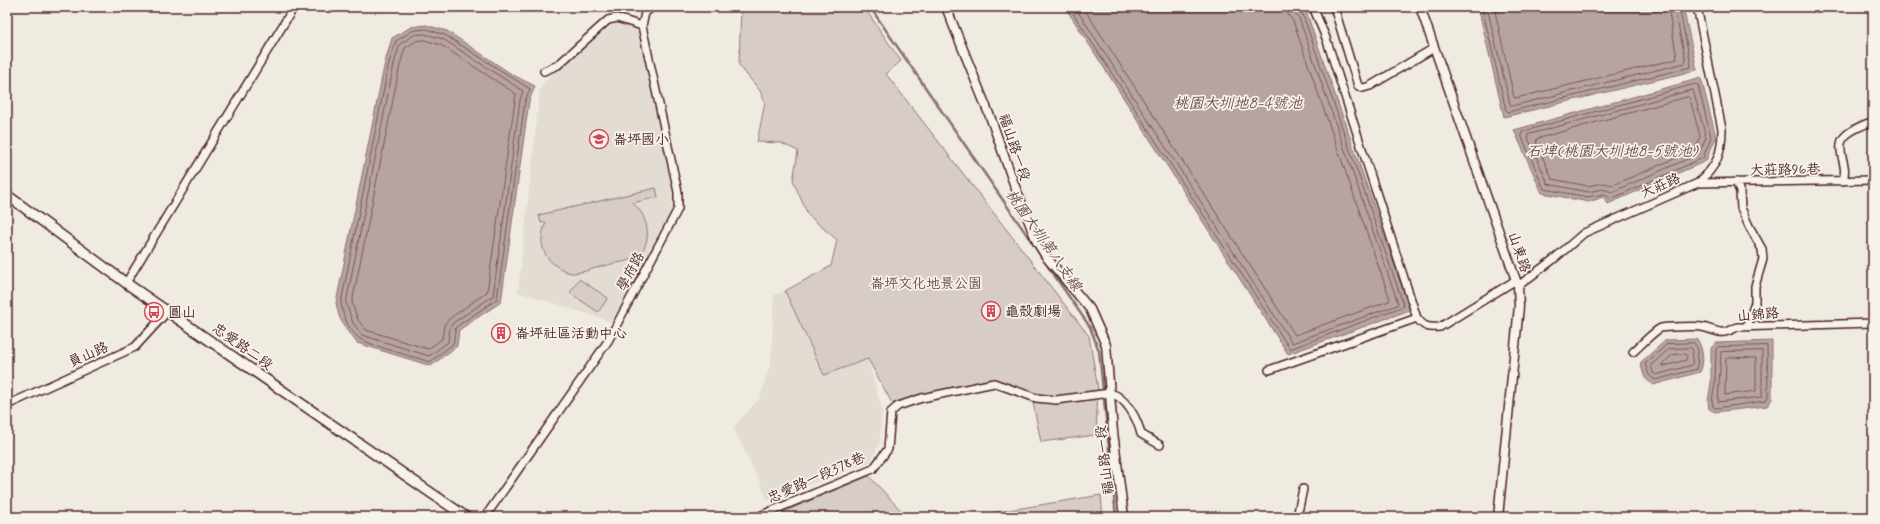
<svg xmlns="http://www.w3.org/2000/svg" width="1880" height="524" font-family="Mynerve,'LXGW WenKai TC',sans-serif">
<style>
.built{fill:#e3dcd2}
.green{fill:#d8cdc6;stroke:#917678}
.water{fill:#b7a4a2;stroke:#8b6f72}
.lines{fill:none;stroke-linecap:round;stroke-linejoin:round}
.shore{stroke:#76545b;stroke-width:1}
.stream{stroke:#8b6f72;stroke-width:2.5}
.minor-casing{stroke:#4a1f2b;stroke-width:10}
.tertiary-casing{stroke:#4a1f2b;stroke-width:11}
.secondary-casing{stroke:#4a1f2b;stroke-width:12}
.minor{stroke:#f7f3e8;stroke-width:7}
.tertiary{stroke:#f7f3e8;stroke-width:8}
.secondary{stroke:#f7f3e8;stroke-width:9}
.labels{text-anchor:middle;stroke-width:3.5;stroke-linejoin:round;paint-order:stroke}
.poi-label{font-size:14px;fill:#4a1f2b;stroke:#f7f3e8;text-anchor:start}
.street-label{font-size:14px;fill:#4a1f2b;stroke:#f7f3e8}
.park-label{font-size:14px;fill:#6e4a52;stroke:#f7f3e8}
.water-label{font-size:15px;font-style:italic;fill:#704e55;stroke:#f7f3e8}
</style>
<rect width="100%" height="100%" fill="#f0ebe0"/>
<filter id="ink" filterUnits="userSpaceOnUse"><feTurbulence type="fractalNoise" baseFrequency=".025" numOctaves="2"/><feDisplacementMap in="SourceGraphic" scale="8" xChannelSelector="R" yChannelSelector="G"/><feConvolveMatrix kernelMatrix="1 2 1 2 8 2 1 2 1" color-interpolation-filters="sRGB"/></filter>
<g filter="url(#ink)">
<path class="built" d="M627,23L640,33L673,190L671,213L612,322L518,292L540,88L551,75L613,24Z
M785,291L824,375L868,359L882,410L880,442L870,462L768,500L733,427L760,398L771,361L774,295Z"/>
<path class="green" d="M741,7H864L901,61L886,74L1089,336L1098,389L1096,435L1041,442L1031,393L995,380L892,403L868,359L824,375L785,291L831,266L837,240L808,215L793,181L798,151L781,143L757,142L765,102L760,91L739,65Z
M656,188L658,197L633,203C647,215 654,239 639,255C632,262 617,262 608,265C597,267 583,273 572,273C567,273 562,269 558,267C540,256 539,239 546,222L541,223L539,215Z
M579,279L608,298L598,312L570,293Z
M869,476L907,517H771Z
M1101,495L1103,517H966Z"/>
<path class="water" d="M1065,7H1299L1306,11L1410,310L1288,354Z
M1478,7H1683L1697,70L1504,117Z
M426,25L447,31L513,75L535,86L529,101L501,302L459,330L457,346L431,366L357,343L345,328L339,316L336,303L385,62L392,38L411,27Z
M1701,78L1716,137L1706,161L1608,204L1603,197L1589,202L1542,193L1514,130Z
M1697,339C1703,348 1705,362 1700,372L1653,385L1645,378L1640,363L1666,340Z
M1772,341V399L1767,406L1715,412L1709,409L1708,401L1711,383V348L1716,343Z"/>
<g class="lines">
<path class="shore" d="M1069,7L1290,349L1404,306L1303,15L1298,11V7
M1075,7L1292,343L1397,305L1398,303L1299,18L1294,13L1293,7
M1083,7L1295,335L1389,301L1390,299L1293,21L1288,15L1287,7
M1482,7L1506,110L1508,112L1691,67V65L1679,7
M1487,7L1510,104L1512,106L1685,63L1686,61L1674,7
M1494,7L1514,97L1516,98L1677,59L1668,7
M426,29L445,35L530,89L525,101L497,299L456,327L453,344L430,362C418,358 365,344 359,338C348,329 343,316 341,303L389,63L396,41L412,31Z
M425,34L443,39L523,91L520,100L493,296L453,323L450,328L448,342L429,356L362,335L353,323L346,303L394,64L400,44L414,35Z
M425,40L441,45L516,94L487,292L449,319L444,325L442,339L428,349L366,330L358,320L352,303L400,65L405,48L416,41Z
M1696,84L1698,85L1711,137L1703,158L1611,199L1604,194L1588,197L1544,189L1521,135L1522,132Z
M1693,90L1706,137L1699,154L1612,192L1603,189L1588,192L1548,184L1528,138V135Z
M1688,97L1690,99L1700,136L1695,150L1613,185L1603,183L1588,186L1552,179L1536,142L1537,139Z
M1694,343L1698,349L1697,369L1655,380L1649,375L1645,364L1667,344Z
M1767,346L1768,397L1765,401L1716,408L1713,407L1712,401L1715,383L1716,349L1718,347Z
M1691,348L1693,350L1692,365L1656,375L1653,373L1651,365L1669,349Z
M1762,351V397L1718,402L1721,352Z
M1685,354L1687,356L1686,360L1664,366L1662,365L1672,355Z
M1728,357L1756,358V391L1725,395L1726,359Z"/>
<path class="stream" d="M870,7L1040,254
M1045,262L1090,327L1099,351L1116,517"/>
<g class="minor-casing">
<path id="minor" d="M1313,7L1326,38L1417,318C1424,327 1428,328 1440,327L1516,280
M1334,7L1358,86L1363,88L1370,86L1434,48
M544,71L558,65L608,20L617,18L642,26
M1843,181C1848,164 1839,158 1841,144C1842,132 1864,125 1873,121
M1736,182L1740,192L1741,208L1749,226L1762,249L1763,259L1755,286V303L1747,326
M1698,183L1873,180
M126,283L294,7
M1518,286L1554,259L1584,233L1698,183C1717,166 1722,154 1722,129L1697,7
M1633,352C1639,347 1655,330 1661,328C1664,327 1697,326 1702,327C1717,330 1720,337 1737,327L1873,323
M1269,370L1417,318
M7,405L135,347L168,311
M485,517L608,341L678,209V192L642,26L645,13L652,7
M757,517L873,469L888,449L891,412L898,406L922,398L994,383L1036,398L1056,400L1110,393C1126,397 1137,418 1141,434L1160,445
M1297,517L1303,489"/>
</g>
<g class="tertiary-casing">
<path id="tertiary" d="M946,7L991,119L1014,184L1037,242L1047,258L1090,309L1106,345L1113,432L1124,517
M1420,7L1518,286L1519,306L1498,517"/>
</g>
<g class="secondary-casing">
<path id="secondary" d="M7,195L126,283L466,517"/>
</g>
<use href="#minor" class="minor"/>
<use href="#tertiary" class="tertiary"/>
<use href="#secondary" class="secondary"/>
</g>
</g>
<defs>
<g id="school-ring" transform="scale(1)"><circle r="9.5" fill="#f7f3e8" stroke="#d1495b" stroke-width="1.5"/><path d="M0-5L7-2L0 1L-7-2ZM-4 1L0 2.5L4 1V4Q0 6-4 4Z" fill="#d1495b"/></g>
<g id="building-ring" transform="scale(1)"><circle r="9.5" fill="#f7f3e8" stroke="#d1495b" stroke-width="1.5"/><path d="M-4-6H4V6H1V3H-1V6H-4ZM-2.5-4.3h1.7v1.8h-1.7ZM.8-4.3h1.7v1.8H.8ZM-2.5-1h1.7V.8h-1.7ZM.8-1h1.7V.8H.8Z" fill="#d1495b"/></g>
<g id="bus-ring" transform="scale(1)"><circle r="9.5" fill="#f7f3e8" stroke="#d1495b" stroke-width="1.5"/><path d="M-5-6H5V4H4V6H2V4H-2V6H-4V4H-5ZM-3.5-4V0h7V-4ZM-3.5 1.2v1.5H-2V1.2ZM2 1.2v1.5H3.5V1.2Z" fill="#d1495b"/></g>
</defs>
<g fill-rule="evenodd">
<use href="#school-ring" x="599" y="139"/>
<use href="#building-ring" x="991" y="311"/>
<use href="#bus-ring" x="154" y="312"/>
<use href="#building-ring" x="501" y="333"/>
</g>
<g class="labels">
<g class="poi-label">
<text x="613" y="144">崙坪國小</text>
<text x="1005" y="316">龜殼劇場</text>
<text x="168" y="317">圓山</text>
<text x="515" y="338">崙坪社區活動中心</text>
</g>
<g class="street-label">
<text transform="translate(1015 147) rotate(71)" y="5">福山路一段</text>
<text transform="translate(1785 169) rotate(-1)" y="5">大莊路96巷</text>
<text transform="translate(1660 185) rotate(-24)" y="5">大莊路</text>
<text transform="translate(1520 252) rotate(71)" y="5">山東路</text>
<text transform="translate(630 271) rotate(-62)" y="5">學府路</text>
<text transform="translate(1758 314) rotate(-5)" y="5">山錦路</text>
<text transform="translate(243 346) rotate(35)" y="5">忠愛路二段</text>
<text transform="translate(88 354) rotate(-24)" y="5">員山路</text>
<text transform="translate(1104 460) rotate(-97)" y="5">福山路一段</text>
<text transform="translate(816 477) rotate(-24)" y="5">忠愛路一段378巷</text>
</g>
<g class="park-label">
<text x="926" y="288">崙坪文化地景公園</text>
</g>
<g class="water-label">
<text x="1238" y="108">桃園大圳地8-4號池</text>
<text x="1612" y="156">石埤(桃園大圳地8-5號池)</text>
<text transform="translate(1044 240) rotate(55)" y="5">桃園大圳第八支線</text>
</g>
</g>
<rect width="1880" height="524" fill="none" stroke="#f7f3e8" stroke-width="24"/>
<rect x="12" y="12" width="1856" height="500" fill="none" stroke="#4a1f2b" stroke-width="1.5" filter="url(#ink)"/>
</svg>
